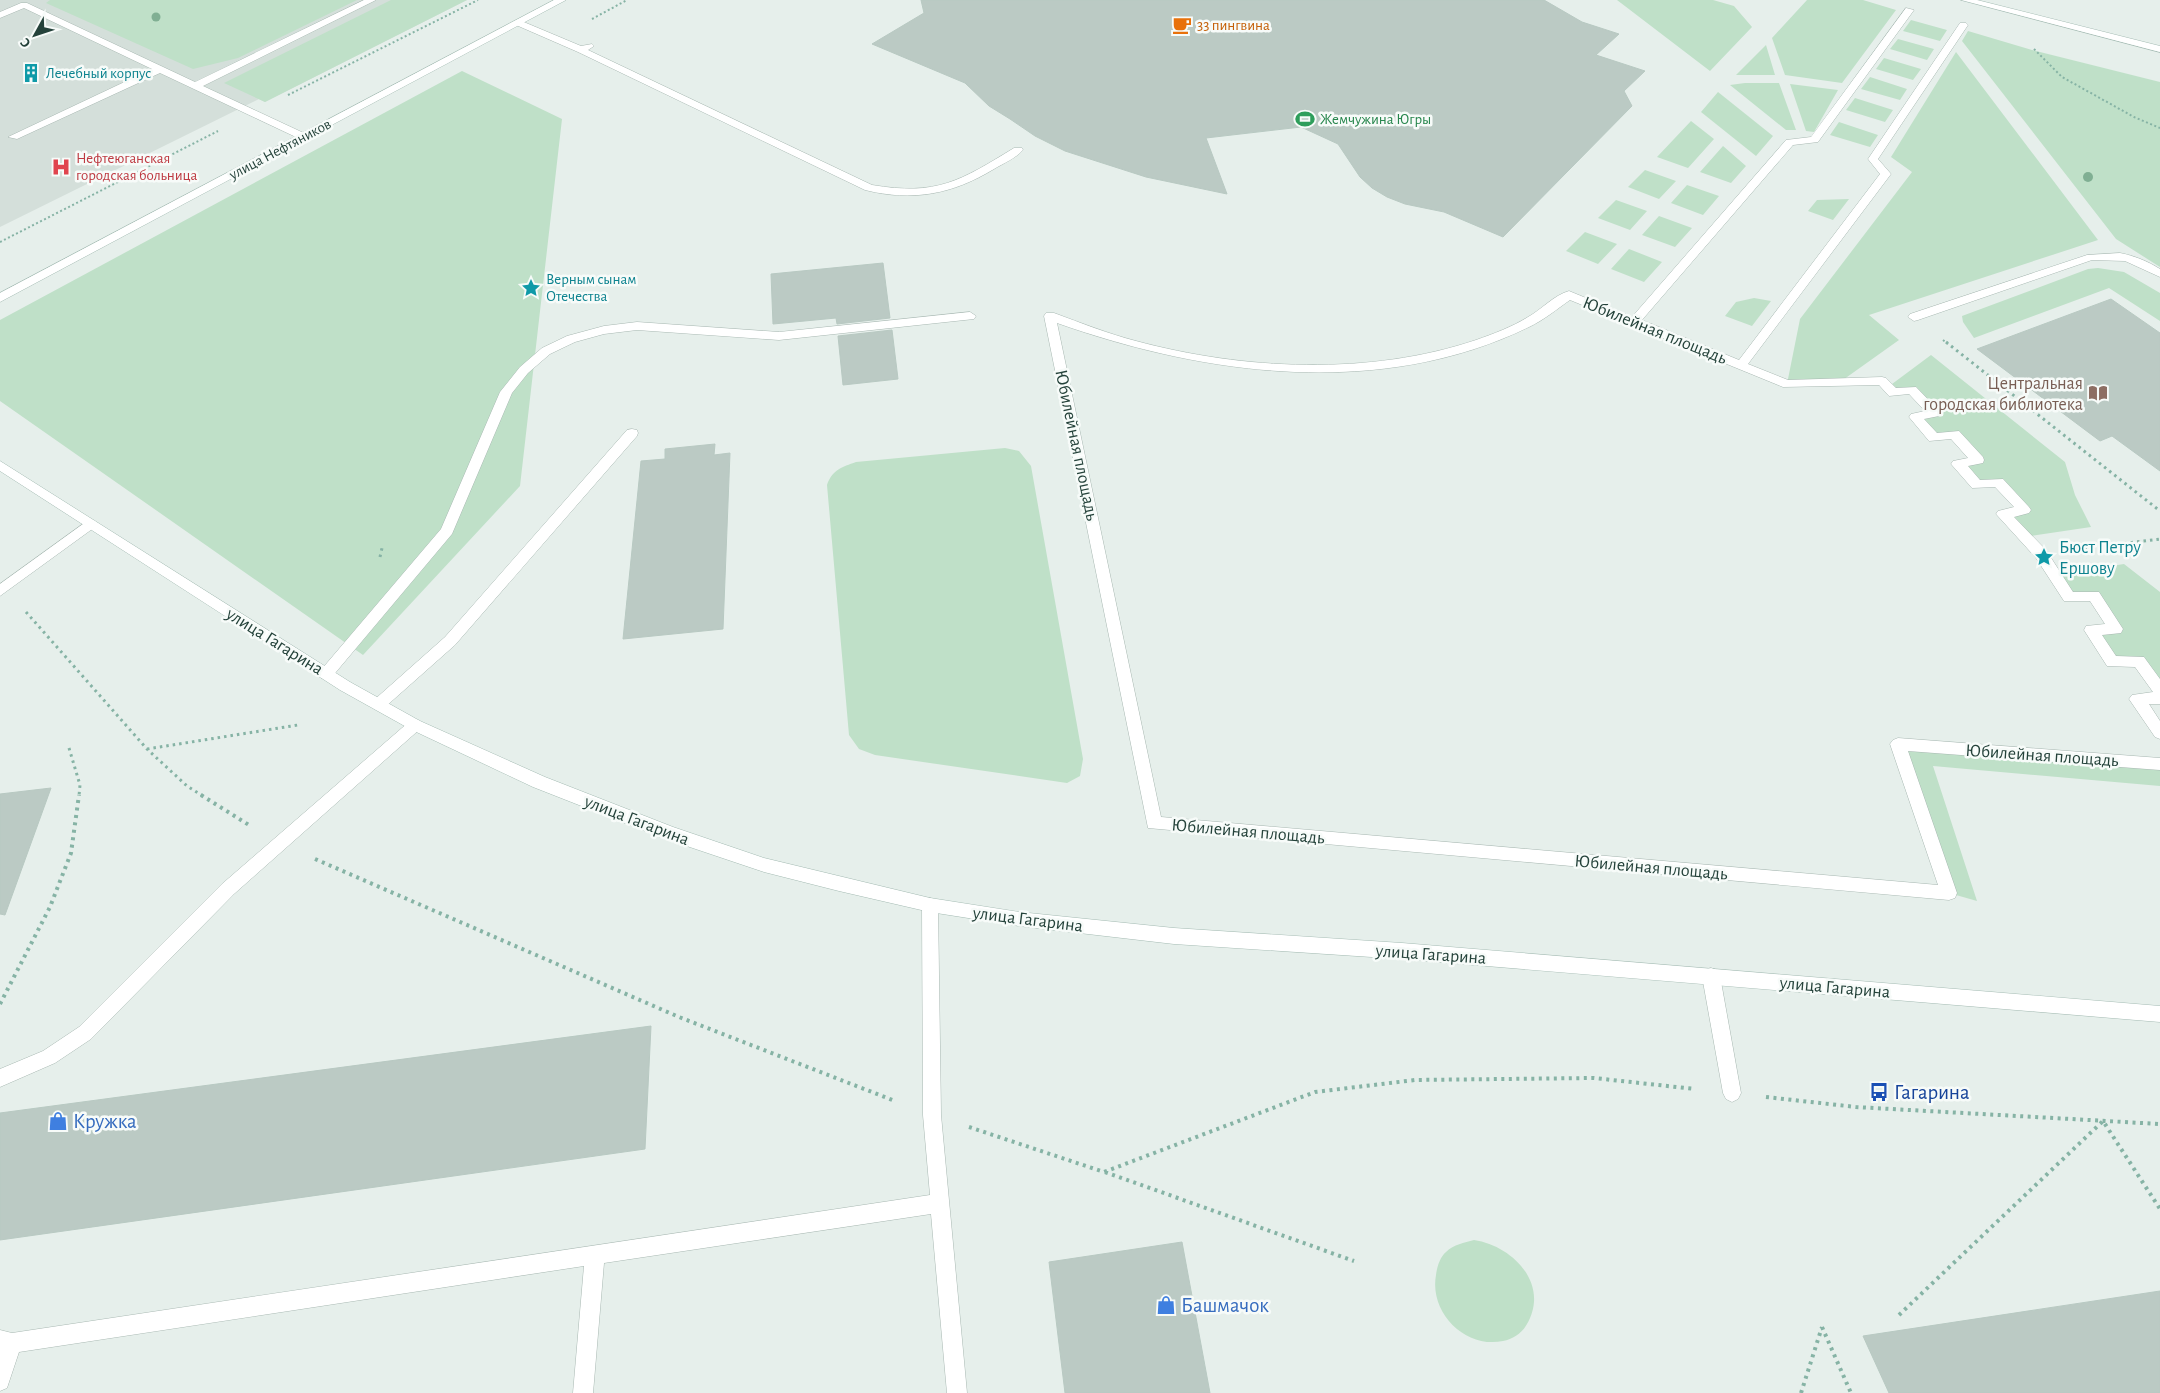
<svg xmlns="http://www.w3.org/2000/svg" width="2160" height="1393" font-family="'Alegreya Sans',sans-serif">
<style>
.built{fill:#d4dfda}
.green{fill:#bfe0c8}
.building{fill:#bbcac4;stroke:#b8c9c2}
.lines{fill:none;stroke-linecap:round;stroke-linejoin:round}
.service-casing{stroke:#a8b8b2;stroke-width:1}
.pedestrian-casing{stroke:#a8b8b2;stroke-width:1}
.secondary-casing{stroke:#a4bbb3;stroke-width:1}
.path-far2{stroke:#86b3a5;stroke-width:2;stroke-dasharray:2 2.5;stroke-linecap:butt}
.path-far1{stroke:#86b3a5;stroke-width:3;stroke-dasharray:2.5 4;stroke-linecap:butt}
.path{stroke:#86b3a5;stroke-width:4;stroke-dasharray:3 4.5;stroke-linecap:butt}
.service{fill:#fff;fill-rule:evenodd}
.pedestrian{fill:#fff;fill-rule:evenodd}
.secondary{fill:#fff;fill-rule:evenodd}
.tree{fill:#80af93}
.labels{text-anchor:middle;stroke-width:5;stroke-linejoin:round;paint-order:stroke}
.far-food-label{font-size:15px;fill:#c56008;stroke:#f7fbf9;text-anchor:start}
.far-culture-label{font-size:15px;fill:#0d838f;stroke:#f7fbf9;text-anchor:start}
.far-leisure-label{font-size:15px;fill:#27864d;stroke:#f7fbf9;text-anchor:start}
.far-street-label{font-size:15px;fill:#24423a;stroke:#f7fbf9}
.far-health-label{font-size:15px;fill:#be3a42;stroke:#f7fbf9;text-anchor:start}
.street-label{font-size:18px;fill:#24423a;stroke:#f7fbf9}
.education-label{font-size:18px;fill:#785e54;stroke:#f7fbf9;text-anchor:end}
.culture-label{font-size:18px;fill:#0d838f;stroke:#f7fbf9;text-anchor:start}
.near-transit-label{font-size:21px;fill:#164399;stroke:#f7fbf9;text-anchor:start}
.near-shop-label{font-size:21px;fill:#366cbe;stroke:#f7fbf9;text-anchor:start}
</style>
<rect width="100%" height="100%" fill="#e6efeb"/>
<path class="built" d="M0,0H467L265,102L259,99L0,227Z"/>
<path class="green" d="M50,0H357L238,58L193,69L46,3Z
M391,0H467L265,102L224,83Z
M1617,0H1713L1734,6L1752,27L1710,71Z
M1807,0H1863L1896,10L1842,83L1785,75L1772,38Z
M1911,20L1947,30L1940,41L1903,31Z
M1968,31L2032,50L2160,82V267L2116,239L1962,41Z
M1898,39L1934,49L1927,60L1890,49Z
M1766,45L1775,75H1736Z
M1956,52L2098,240L1869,315L1899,340L1840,382L1787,384L1800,319L1912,172L1891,157Z
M1884,58L1921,69L1913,80L1876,69Z
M462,71L562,119L520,486L363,655L0,401V320Z
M1870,77L1907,89L1900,100L1861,89Z
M1745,83H1779L1796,130H1786L1730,85Z
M1790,84L1838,90L1814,132L1806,131Z
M1718,92L1773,136L1756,156L1701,112Z
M1855,98L1893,110L1885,122L1846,110Z
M1691,121L1714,139L1688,168L1657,157Z
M1839,122L1878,135L1870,147L1830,135Z
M1723,146L1746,166L1731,183L1700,172Z
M1645,170L1676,181L1659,199L1628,187Z
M1687,185L1719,196L1703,215L1671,203Z
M1849,199L1833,220L1808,211L1817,200Z
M1616,200L1647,211L1630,230L1598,218Z
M1659,216L1692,228L1675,247L1642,235Z
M1585,232L1617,244L1598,264L1566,251Z
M1629,249L1662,262L1644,282L1611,269Z
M2098,268L2124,272L2160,293V321L2109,288L1974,338L1963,322L1962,316L2088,269Z
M1754,298L1771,301L1752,326L1725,316L1736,302Z
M1931,355L2065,462L2075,495L2091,527L2024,537L2003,514L2023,510L1998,482L1977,485L1958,464L1978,460L1954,434L1934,438L1915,417L1934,413L1912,390L1888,387Z
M1005,448L1019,451L1031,466L1083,759L1080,776L1067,783L875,755L859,749L849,735L827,485C832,470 842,467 856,462Z
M2124,564L2160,592V690L2139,661L2112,662L2091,630L2116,629L2094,596L2069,597L2054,575Z
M1898,744L2160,764V786L1933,766L1977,901L1949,893Z
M1474,1240C1513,1246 1550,1284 1527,1324C1522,1333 1513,1339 1503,1341C1466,1349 1429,1313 1436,1275C1437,1267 1440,1257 1446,1252C1454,1244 1464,1243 1474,1240Z"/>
<path class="building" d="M921,0H1544L1582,22L1619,34L1596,55L1645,71L1624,91L1632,106L1503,237L1444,212L1405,204L1387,197L1372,188L1360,177L1338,144L1301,127L1206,138L1227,194L1146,177L1065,151L1035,136L1010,119L989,106L965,83L872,44L924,13Z
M883,263L890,318L837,324L836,318L773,324L771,274Z
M2111,299L2160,333V471L2112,436L2100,441L1977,349Z
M892,330L898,379L843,385L838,336Z
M715,444L714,455L730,453L723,629L623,639L641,461L665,459V449Z
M51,788L5,915L0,914V794Z
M651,1026L645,1149L0,1240V1113Z
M1182,1242L1210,1393H1065L1049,1262Z
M2160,1291V1393H1889L1863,1336Z"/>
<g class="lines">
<g class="service-casing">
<path id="service" d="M364,0H376L203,86L308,135V139H300L160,73L17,139L8,137L152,69L24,8L0,18V12L21,3H27L195,82Z
M519,20L581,46L592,44L594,46L588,50L872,185C937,196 960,181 1014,148H1022L1023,150C1016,158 1004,163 994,169C953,194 913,202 865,190L578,52L516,25L514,23Z
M2120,253C2135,256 2147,261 2160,269V277L2125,261L2092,260L1918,320L1914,321L1908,317L1910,314L2087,255Z
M970,312L976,316L974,319L779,340L637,330L604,334L575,342L550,354L528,373L512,393L452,534L331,678H321L319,674L321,670L441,529L500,392L520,367L542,348L567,336L604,326L637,322L779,332Z
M632,429L637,430L638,433L637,436L455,645L384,708H374L371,704L374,700L445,637L627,430Z
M90,519L95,521L97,524L95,527L0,596V584Z
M415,719L420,721L423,725L420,729L234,894L91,1039L55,1063L0,1087V1069L43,1051L79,1027L222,884L410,721Z
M930,898L936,900L938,905L941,1115L967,1393H947L931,1214L604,1263L593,1393H573L584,1266L19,1352L7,1388L0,1391V1330L12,1333L930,1195L923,1115L922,905L924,900Z
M1711,968L1717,970L1720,976L1741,1093L1738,1099L1732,1102L1726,1099L1723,1093L1702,976L1705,970Z"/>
</g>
<g class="pedestrian-casing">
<path id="pedestrian" d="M1906,8L1914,10L1818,142L1793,145L1642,320L1739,360L1880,174L1868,159L1960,23H1966L1968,25L1878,159L1891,174L1748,364L1788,380L1882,377L1886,378L1896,388L1916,387L1941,413L1939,416L1924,419L1937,433L1959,431L1983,457L1984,460L1983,463L1968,466L1980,480L2003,479L2029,507L2031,510L2029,513L2014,517L2046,550L2073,592H2099L2123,629L2121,633L2102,635L2116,656L2144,657L2160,679V704H2149L2160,721V739L2155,737L2129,699L2132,695L2153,692L2135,667L2107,666L2084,630L2086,626L2105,624L2090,601H2064L2036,558L1996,514L1998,511L2014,507L1995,487L1972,488L1951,464L1953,461L1968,458L1951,439L1929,441L1909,417L1911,414L1925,411L1909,394L1889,396L1879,385L1783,387L1570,300C1557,309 1544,320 1529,327C1381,399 1207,376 1057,323L1161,817L1938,885L1890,744L1893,740L1898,738L2160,758V770L1908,751L1957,893L1955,898L1949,900L1148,828L1044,316L1046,313H1054C1081,323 1109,334 1136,341C1244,370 1369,376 1476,340C1493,334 1512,327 1528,317C1541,310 1554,295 1569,291L1632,317L1786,140L1811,137Z"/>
</g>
<g class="secondary-casing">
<path id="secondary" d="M554,0H566L0,302V293Z
M1961,0H1977L2160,46V52Z
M0,461L350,682L420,721L545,777L673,827L764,858L930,898L1019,912L1174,928L1402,943L2160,1006V1022L1402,959L1174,944L1019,926L930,912L839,891L764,872L663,838L533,787L410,729L340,690L0,471Z"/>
</g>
<path class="path-far2" d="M592,19L627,0
M2034,49L2062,77L2134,117L2160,128
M288,95L478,0
M0,242L218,131
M1943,340L1948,344"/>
<path class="path-far1" d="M1946,342L2160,511
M2079,549L2160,539
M380,557L382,548
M26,612L147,749L187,786L203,796
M69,748L80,785L79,796
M147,749L298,725"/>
<path class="path" d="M201,795L249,825
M315,859L679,1017L895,1101
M0,1004L50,907L71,853L79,795
M1766,1097L1856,1107L2160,1124
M969,1127L1104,1172L1315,1092L1415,1080L1594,1078L1695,1089
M1105,1172L1354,1261
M1899,1315L2103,1121L2160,1209
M1822,1327L1851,1393
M1801,1393L1822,1327"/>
<use href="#service" class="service"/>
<use href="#pedestrian" class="pedestrian"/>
<use href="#secondary" class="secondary"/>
</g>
<g class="tree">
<circle cx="156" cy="17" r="4.5"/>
<circle cx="2088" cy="177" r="5"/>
</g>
<defs>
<g id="cafe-bare" transform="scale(1.5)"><path d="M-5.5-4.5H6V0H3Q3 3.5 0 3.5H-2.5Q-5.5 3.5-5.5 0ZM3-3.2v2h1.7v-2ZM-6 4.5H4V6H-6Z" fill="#e8710a" stroke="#f7fbf9" stroke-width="2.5" paint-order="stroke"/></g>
<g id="building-bare" transform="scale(1.5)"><path d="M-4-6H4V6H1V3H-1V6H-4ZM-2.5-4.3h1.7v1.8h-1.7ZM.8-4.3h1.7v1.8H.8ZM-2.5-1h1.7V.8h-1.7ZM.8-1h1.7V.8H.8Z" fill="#0f9aa8" stroke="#f7fbf9" stroke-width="2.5" paint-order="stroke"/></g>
<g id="stadium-bare" transform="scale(1.5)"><path d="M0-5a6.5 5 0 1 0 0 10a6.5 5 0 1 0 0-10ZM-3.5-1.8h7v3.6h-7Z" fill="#2e9e5b" stroke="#f7fbf9" stroke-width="2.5" paint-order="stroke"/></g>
<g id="hospital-bare" transform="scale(1.5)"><path d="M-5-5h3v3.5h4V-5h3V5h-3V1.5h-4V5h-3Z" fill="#e0444e" stroke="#f7fbf9" stroke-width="2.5" paint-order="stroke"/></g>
<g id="sight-bare" transform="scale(1.5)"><path d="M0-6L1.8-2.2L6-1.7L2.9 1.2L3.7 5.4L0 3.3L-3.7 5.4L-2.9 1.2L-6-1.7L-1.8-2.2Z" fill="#0f9aa8" stroke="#f7fbf9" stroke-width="2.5" paint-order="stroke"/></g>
<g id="library-bare" transform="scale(1.5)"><path d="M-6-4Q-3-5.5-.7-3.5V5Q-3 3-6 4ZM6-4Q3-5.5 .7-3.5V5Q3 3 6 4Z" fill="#8d6e63" stroke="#f7fbf9" stroke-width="2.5" paint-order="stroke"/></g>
<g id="bus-bare" transform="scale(1.5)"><path d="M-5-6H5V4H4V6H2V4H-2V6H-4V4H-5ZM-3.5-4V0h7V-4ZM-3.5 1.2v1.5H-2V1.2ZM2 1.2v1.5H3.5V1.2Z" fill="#1a4fb4" stroke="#f7fbf9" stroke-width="2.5" paint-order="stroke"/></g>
<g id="shop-bare" transform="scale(1.5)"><path d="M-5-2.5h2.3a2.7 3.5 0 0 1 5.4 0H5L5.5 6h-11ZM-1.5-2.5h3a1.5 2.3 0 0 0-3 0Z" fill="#3f7fe0" stroke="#f7fbf9" stroke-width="2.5" paint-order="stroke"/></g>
</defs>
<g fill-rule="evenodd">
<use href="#cafe-bare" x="1182" y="25"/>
<use href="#building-bare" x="31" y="73"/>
<use href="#stadium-bare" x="1305" y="119"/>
<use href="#hospital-bare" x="61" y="167"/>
<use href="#sight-bare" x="531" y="288"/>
<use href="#library-bare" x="2098" y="393"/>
<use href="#sight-bare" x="2044" y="557"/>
<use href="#bus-bare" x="1879" y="1092"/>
<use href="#shop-bare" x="58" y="1121"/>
<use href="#shop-bare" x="1166" y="1305"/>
</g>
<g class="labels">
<g class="far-food-label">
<text x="1197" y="30">33 пингвина</text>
</g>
<g class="far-culture-label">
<text x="46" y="78">Лечебный корпус</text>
<text x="546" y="284">Верным сынам<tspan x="546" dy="17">Отечества</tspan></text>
</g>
<g class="far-leisure-label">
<text x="1320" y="124">Жемчужина Югры</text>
</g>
<g class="far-street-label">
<text transform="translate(280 149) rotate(-28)" y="5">улица Нефтяников</text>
</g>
<g class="far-health-label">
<text x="76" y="163">Нефтеюганская<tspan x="76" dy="17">городская больница</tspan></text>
</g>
<g class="street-label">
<text transform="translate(1655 330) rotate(22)" y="6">Юбилейная площадь</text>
<text transform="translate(1077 445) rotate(78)" y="6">Юбилейная площадь</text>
<text transform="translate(275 641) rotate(32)" y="6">улица Гагарина</text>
<text transform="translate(2042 755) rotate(4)" y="6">Юбилейная площадь</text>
<text transform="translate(637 820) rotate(21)" y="6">улица Гагарина</text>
<text transform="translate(1248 831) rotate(5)" y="6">Юбилейная площадь</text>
<text transform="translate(1651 867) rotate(5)" y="6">Юбилейная площадь</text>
<text transform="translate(1028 919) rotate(7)" y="6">улица Гагарина</text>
<text transform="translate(1431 954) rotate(4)" y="6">улица Гагарина</text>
<text transform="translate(1835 987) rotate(5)" y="6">улица Гагарина</text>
</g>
<g class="education-label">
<text x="2083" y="389">Центральная<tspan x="2083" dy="21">городская библиотека</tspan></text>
</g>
<g class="culture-label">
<text x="2059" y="553">Бюст Петру<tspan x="2059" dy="21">Ершову</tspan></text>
</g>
<g class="near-transit-label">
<text x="1894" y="1099">Гагарина</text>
</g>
<g class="near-shop-label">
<text x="73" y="1128">Кружка</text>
<text x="1181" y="1312">Башмачок</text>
</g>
</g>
<g transform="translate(35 35) rotate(230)" stroke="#f7fbf9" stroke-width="4" paint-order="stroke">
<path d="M0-4L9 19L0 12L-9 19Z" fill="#24423a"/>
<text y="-8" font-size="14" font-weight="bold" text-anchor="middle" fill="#24423a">С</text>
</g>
</svg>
